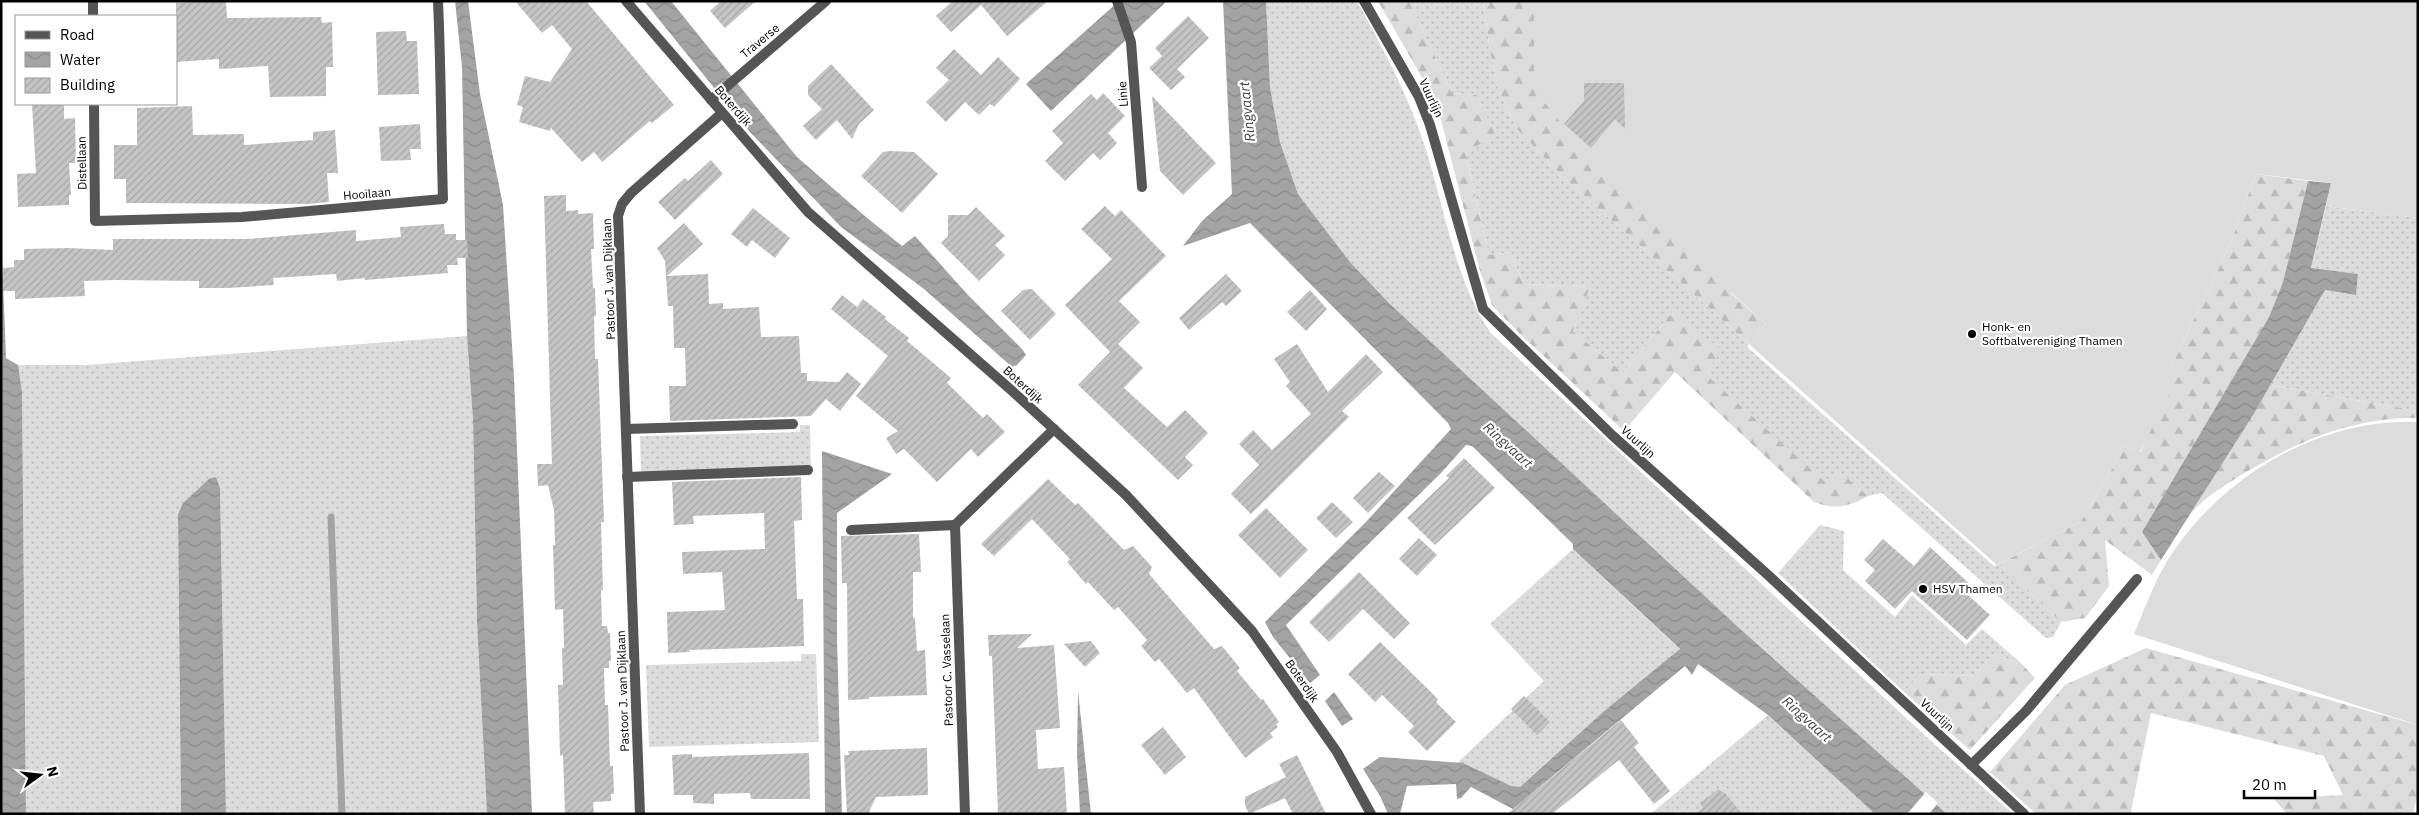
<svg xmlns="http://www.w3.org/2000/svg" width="2419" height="815" font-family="'IBM Plex Sans',sans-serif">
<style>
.grass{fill:url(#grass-dots)}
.forest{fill:url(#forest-firs)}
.garden{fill:#dcdcdc}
.water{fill:url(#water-waves)}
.pier{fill:#fff}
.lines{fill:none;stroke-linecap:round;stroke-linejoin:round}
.stream{stroke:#a3a3a3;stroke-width:7}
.building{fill:url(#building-hatch)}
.service{stroke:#555;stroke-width:10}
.pedestrian{stroke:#555;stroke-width:10}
.minor{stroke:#555;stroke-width:10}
.tertiary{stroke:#555;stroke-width:10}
.poi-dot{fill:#000;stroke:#fff;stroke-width:2}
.labels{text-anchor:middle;stroke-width:4.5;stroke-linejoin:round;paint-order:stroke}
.street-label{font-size:12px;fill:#000;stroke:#fff}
.poi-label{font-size:12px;fill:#000;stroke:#fff;text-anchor:start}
.water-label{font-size:14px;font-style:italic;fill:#444;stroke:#fff}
</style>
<defs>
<pattern id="grass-dots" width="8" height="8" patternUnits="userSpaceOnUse" patternTransform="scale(1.25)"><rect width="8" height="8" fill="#dcdcdc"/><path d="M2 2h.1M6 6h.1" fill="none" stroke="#bbb" stroke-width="1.8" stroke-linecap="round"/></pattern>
<pattern id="forest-firs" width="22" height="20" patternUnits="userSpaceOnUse" patternTransform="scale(1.25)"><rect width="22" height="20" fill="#dcdcdc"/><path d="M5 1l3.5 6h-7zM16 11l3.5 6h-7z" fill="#bbb"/></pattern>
<pattern id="water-waves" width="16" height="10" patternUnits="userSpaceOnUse" patternTransform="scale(1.25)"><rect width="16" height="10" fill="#a3a3a3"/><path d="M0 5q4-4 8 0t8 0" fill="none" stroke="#8b8b8b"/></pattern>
<pattern id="building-hatch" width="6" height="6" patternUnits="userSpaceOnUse" patternTransform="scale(1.25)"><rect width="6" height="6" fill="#c4c4c4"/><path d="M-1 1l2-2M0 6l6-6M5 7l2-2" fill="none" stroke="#a7a7a7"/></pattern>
</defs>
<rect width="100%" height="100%" fill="#fff"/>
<path class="grass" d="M1266,1H1357C1383,49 1410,98 1426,150C1444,207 1457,286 1491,333L1932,742L2013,814L1946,813L1737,626L1390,304L1350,262L1298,194L1280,142L1270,87Z
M1409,1H1483L1490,51L1499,91L1517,129L1558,172L1749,344L1747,347L1994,566L1999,564L2061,622L2053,637L2046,638L1882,493L1868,496L1840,472L1824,482L1711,379L1708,369L1711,365L1674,310L1623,373L1573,331L1589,287L1524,284L1510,252L1489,255L1465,150L1495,137L1477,95L1452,93Z
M2326,206L2418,218V411L2270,385L2325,290L2356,295L2358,274L2311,269Z
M467,336L473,420L477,622L487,814H226L220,488L216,477L210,478L183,503L178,514L181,814H26L22,392L18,365H86Z
M800,425H810L811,474L641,472L640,436L800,432Z
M1820,525L1844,531L1843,570L1895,617L1912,595L1966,645L1982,629L2022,664L1992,655L1976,676L1921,674L1904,692L1778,573Z
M1573,549L1680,650L1603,712L1520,787L1515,788L1457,763L1544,681L1490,624Z
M801,654H816L819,742L649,747L646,665L801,661Z
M1768,715L1875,814H1651Z"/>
<path class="forest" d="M1378,1H1409L1452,93L1477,95L1496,137L1465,151L1489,255L1510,252L1524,284L1590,287L1573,331L1623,373L1674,310L1722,351L1708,369L1711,379L1824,481L1840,472L1868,496C1848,507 1836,510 1814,502L1675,372L1624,431L1522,336L1492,305L1480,271L1441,120L1424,81Z
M1483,1H1534L1732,294L1766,324L1749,344L1558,172L1517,129L1499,91L1490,51Z
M2256,174L2308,181L2283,282L2269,317L2142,532L2161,560L2152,575L2105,540L2109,586L2085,618L2061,622L1999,564L2081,521L2125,447L2141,452L2171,367L2228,249Z
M2270,385L2418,411V418C2352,417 2296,442 2241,475C2223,487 2204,497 2190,515Z
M2146,648L2418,725V792L2413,814H2287L2274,799L2343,795L2324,756L2151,713L2131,811L2134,814H2036L1990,772L2065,685Z
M1992,655L2022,664L2035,678L1970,750L1904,692L1921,674L1976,676Z"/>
<path class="garden" d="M1534,1H2418V218L2326,206L2331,183L2256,174L2228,249L2171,367L2177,378L2140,452L2125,447L2081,521L1997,565L1749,344L1766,324L1601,174L1534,89Z
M2418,422V725L2134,634C2145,608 2154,582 2169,558C2222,476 2319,418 2418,422Z"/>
<path class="water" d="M455,1H468L480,94L503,205L514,377L532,814H487L477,622L473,420L467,336L462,67Z
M644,1H671L797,157L866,217L902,246L915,236L968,295L1022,349L1026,355L1017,365L1012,367L924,289L841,227L749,131Z
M1119,1H1167L1051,111L1026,84Z
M1223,1H1266L1270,87L1280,142L1298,194L1350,262L1390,304L1737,626L1947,814H1875L1768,715L1698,664L1692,675L1685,666L1513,809L1471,787L1461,798L1457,799L1456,784L1407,786L1400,814H1388L1380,796L1363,769L1380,757L1463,763L1511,786L1520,787L1603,712L1680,649L1573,549V544L1472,446L1466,445L1441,473L1286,625L1320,675L1310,683L1273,637L1265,622L1366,522L1451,429L1448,423L1250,223L1183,246L1202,221L1232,194Z
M2308,181L2331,183L2311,268L2358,274L2356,295L2325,290L2253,415L2161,560L2142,532L2269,317L2283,282Z
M1,231L6,358L18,365L22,392L26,814H1Z
M822,451L892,474L837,513V639L842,814H825Z
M216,477L220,488L226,814H181L178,514L183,503L210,478Z
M1078,691L1091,814H1080L1077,754Z
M1334,692L1353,719L1342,726L1325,701Z"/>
<path class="pier" d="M1926,792L1938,803L1929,814H1907Z"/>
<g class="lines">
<path class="stream" d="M331,517L342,814"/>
</g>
<path class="building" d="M226,1L227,18L321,17L322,23L332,22L333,67H326V96L270,97L268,66L219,69V59L176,62V3Z
M515,1H586L674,105L652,123L650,121L602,162L594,152L582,162L551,128L550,131L519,122L523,107L517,105L525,76L550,82L572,49L552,25L542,33Z
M721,1H756L725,28L710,11Z
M953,1H1048L1007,36L981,5L951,32L936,16Z
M1188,16L1209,38L1177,69L1185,77L1171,90L1149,68L1162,56L1155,48Z
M406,31L407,41H417L419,94L378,95L376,32Z
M954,49L981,75L998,57L1020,79L994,107L990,104L979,115L965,102L946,122L926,102L949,80L936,68Z
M831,64L874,110L859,124L852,139L837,120L816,140L803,126L822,109L808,95V86Z
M1584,83H1624L1625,129L1615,119L1591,148L1564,124L1584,101Z
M1103,93L1125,116L1108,133L1117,143L1100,160L1093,153L1065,181L1045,161L1063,143L1052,131L1091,94L1097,100Z
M1152,96L1216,163L1183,195L1160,171Z
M32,104H64V119L75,118L76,163H69L71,195H69V205L18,207L17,174L36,173Z
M192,106L193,135L244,134V145L313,140V132L335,130L338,173H327L329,202L307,204L126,203V179H114V145H137V108Z
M420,124L421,149H410L411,160L381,161L379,127Z
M890,151L914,152L938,174L902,213L861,176L883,152Z
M711,160L723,174L675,220L658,202L685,178L688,181Z
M566,195V211L578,210V214L593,213L594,249H591L593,288H595L596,316H594L595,359H598L604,522H601L603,590H601L602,626H607L608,633H610L611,661H609V668H604L605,705H608L610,766H613L614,794H611V801L593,802L594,813L573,814H565L563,755L560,756L558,685H563L562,648H564L563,609L555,610L553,545H555L554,510L548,485L538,486L537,464H552L544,196Z
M1105,206L1115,216L1121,210L1166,256L1119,301L1140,322L1118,344L1143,368L1124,388L1167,427L1185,410L1208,433L1185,457L1193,465L1178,480L1078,385L1110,352L1065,305L1112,259L1081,229Z
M976,207L1005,236L995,245L1005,255L979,281L941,243L948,236V215H968Z
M753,208L790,238L775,258L752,240L747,247L731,234Z
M684,223L703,244L667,276L708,274L709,304L723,303V309L759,307L761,337L799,336L801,373H807V381L839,382L847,372L861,384L840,411L826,399L811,416L670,421L669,386H686L685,348H674L673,306H668L665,261L657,248Z
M444,224L445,234H456V240H467L468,258H457L458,265H447L448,273L365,280V278L337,281L336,274L305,276L273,278L274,285L228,288H199V281L114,280L84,281L85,296L15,299V291H3V268L14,267V260H24V249L68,248L113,250V239H248L356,230V241L401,237L400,227Z
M1226,274L1242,291L1226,306L1222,302L1189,330L1179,318Z
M1032,289L1056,314L1030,340L1001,311L1023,290Z
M1310,290L1327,309L1306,331L1287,312Z
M842,295L857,307L863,299L886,317L885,319L909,338L907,341L951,378L947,383L983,418L987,414L1005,432L978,457L971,449L937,482L904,449L896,454L886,438L898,431L856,396L888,356L831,309Z
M1297,344L1328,392L1366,354L1383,372L1342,411L1349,417L1251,514L1231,494L1259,465L1239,444L1253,430L1272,450L1311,414L1286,386L1290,382L1274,359Z
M1464,458L1495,488L1435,545L1407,518L1449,478L1446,476Z
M1379,472L1395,486L1368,513L1353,498Z
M801,477L802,520L794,521L797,599H803L804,646L689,650L690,652L668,653L667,612L725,610L722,572L683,574L682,552L765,549L764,513L693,516L694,524L674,525L672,482Z
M1048,479L1075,505L1078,503L1124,550L1133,546L1152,567L1149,574L1214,649L1222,646L1240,668L1237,671L1261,700L1263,699L1279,722L1276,725L1278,727L1270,733L1273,737L1245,758L1194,688L1187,693L1159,659L1155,662L1141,646L1147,640L1118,607L1114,610L1088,582L1086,584L1067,562L1070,559L1032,519L994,556L981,544Z
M1332,502L1353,522L1336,538L1316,518Z
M1266,508L1308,550L1280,578L1238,535Z
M919,534L921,572H913V618H915L917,651L925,650L927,695L869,697V699L848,700L847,583H842L841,536Z
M1419,538L1437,555L1417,576L1399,559Z
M1883,539L1914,566L1930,547L1974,588L1968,595L1990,615L1967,640L1912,591L1895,609L1865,581L1875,570L1864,560Z
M1359,572L1410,623L1394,639L1363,609L1329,642L1309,622Z
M1032,634L1017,648L1054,645L1060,728L1036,730L1038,769L1064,767L1067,814H998L992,656H989L988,635Z
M1091,641L1100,653L1085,667L1064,644Z
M1380,642L1438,699L1436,702L1456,722L1427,751L1408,732L1414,726L1382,695L1375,702L1348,674Z
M1524,696L1550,722L1537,735L1511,709Z
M1621,720L1639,743L1634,747L1670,791L1654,804L1619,760L1552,814H1507Z
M1163,727L1186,757L1165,775L1141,745Z
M927,748L928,795L876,797L868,814H847L844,755H849L848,751Z
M809,753L810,799H751L750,793L714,794V804L693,803V795H674L672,755L692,754V757Z
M1297,755L1326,814H1293L1285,798L1249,814L1245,805V797L1286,777L1279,764Z
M1719,789L1723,794L1725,793L1742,814H1694L1703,808L1700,803Z"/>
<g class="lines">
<path class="service" d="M1971,765L2026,711L2137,579"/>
<path class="pedestrian" d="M626,429L793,424
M627,477L808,470
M851,530L955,525"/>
<path class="minor" d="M93,1V16
M1117,1L1131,42L1142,187
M1364,1L1419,97L1430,125L1483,309L1613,436L1768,575L2024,814
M711,100L826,1
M94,104L95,221L242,217L443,199C441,133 441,67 438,1
M640,814L618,216L622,204L631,193L722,113
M965,814L955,525L1054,429"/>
<path class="tertiary" d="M626,1L808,212L1010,389L1126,495L1252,631L1337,752L1371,814"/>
</g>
<g class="poi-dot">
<circle cx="1972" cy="334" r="5"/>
<circle cx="1923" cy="589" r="5"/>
</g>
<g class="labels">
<g class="street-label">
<text transform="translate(760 41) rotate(-40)" y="4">Traverse</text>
<text transform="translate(1123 94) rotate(-94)" y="4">Linie</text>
<text transform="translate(1431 98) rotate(65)" y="4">Vuurlijn</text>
<text transform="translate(733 106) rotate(49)" y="4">Boterdijk</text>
<text transform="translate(82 163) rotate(-91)" y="4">Distellaan</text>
<text transform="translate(367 194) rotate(-5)" y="4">Hooilaan</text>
<text transform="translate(609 279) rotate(-92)" y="4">Pastoor J. van Dijklaan</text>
<text transform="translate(1023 385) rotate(42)" y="4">Boterdijk</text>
<text transform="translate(1638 442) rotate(42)" y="4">Vuurlijn</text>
<text transform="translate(947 670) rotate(-92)" y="4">Pastoor C. Vasselaan</text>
<text transform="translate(1302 681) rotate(55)" y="4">Boterdijk</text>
<text transform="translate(623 691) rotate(-92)" y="4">Pastoor J. van Dijklaan</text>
<text transform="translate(1937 715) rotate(43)" y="4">Vuurlijn</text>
</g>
<g class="poi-label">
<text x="1982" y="331">Honk- en<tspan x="1982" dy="14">Softbalvereniging Thamen</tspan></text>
<text x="1933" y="593">HSV Thamen</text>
</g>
<g class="water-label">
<text transform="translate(1247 112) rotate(-96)" y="5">Ringvaart</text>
<text transform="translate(1508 445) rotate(42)" y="5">Ringvaart</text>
<text transform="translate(1807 719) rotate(42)" y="5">Ringvaart</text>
</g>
</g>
<rect width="2419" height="815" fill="none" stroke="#000000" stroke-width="5"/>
<rect x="15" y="15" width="162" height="90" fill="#ffffff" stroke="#999999"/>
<rect x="25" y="31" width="25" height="8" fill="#555555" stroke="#999999"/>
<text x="60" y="40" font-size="15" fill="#000000">Road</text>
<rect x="25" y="52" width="25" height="15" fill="url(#water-waves)" stroke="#999999"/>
<text x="60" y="65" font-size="15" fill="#000000">Water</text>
<rect x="25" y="78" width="25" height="15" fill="url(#building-hatch)" stroke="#999999"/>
<text x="60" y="90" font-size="15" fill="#000000">Building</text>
<g transform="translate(40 775) rotate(75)" stroke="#ffffff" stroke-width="4" paint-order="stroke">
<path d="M0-4L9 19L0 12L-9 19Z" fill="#000000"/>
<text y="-8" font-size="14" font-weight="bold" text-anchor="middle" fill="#000000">N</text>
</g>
<path d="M2244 790v8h71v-8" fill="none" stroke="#000000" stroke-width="2.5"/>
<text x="2252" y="790" font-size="15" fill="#000000" stroke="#ffffff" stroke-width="4" paint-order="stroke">20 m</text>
</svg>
